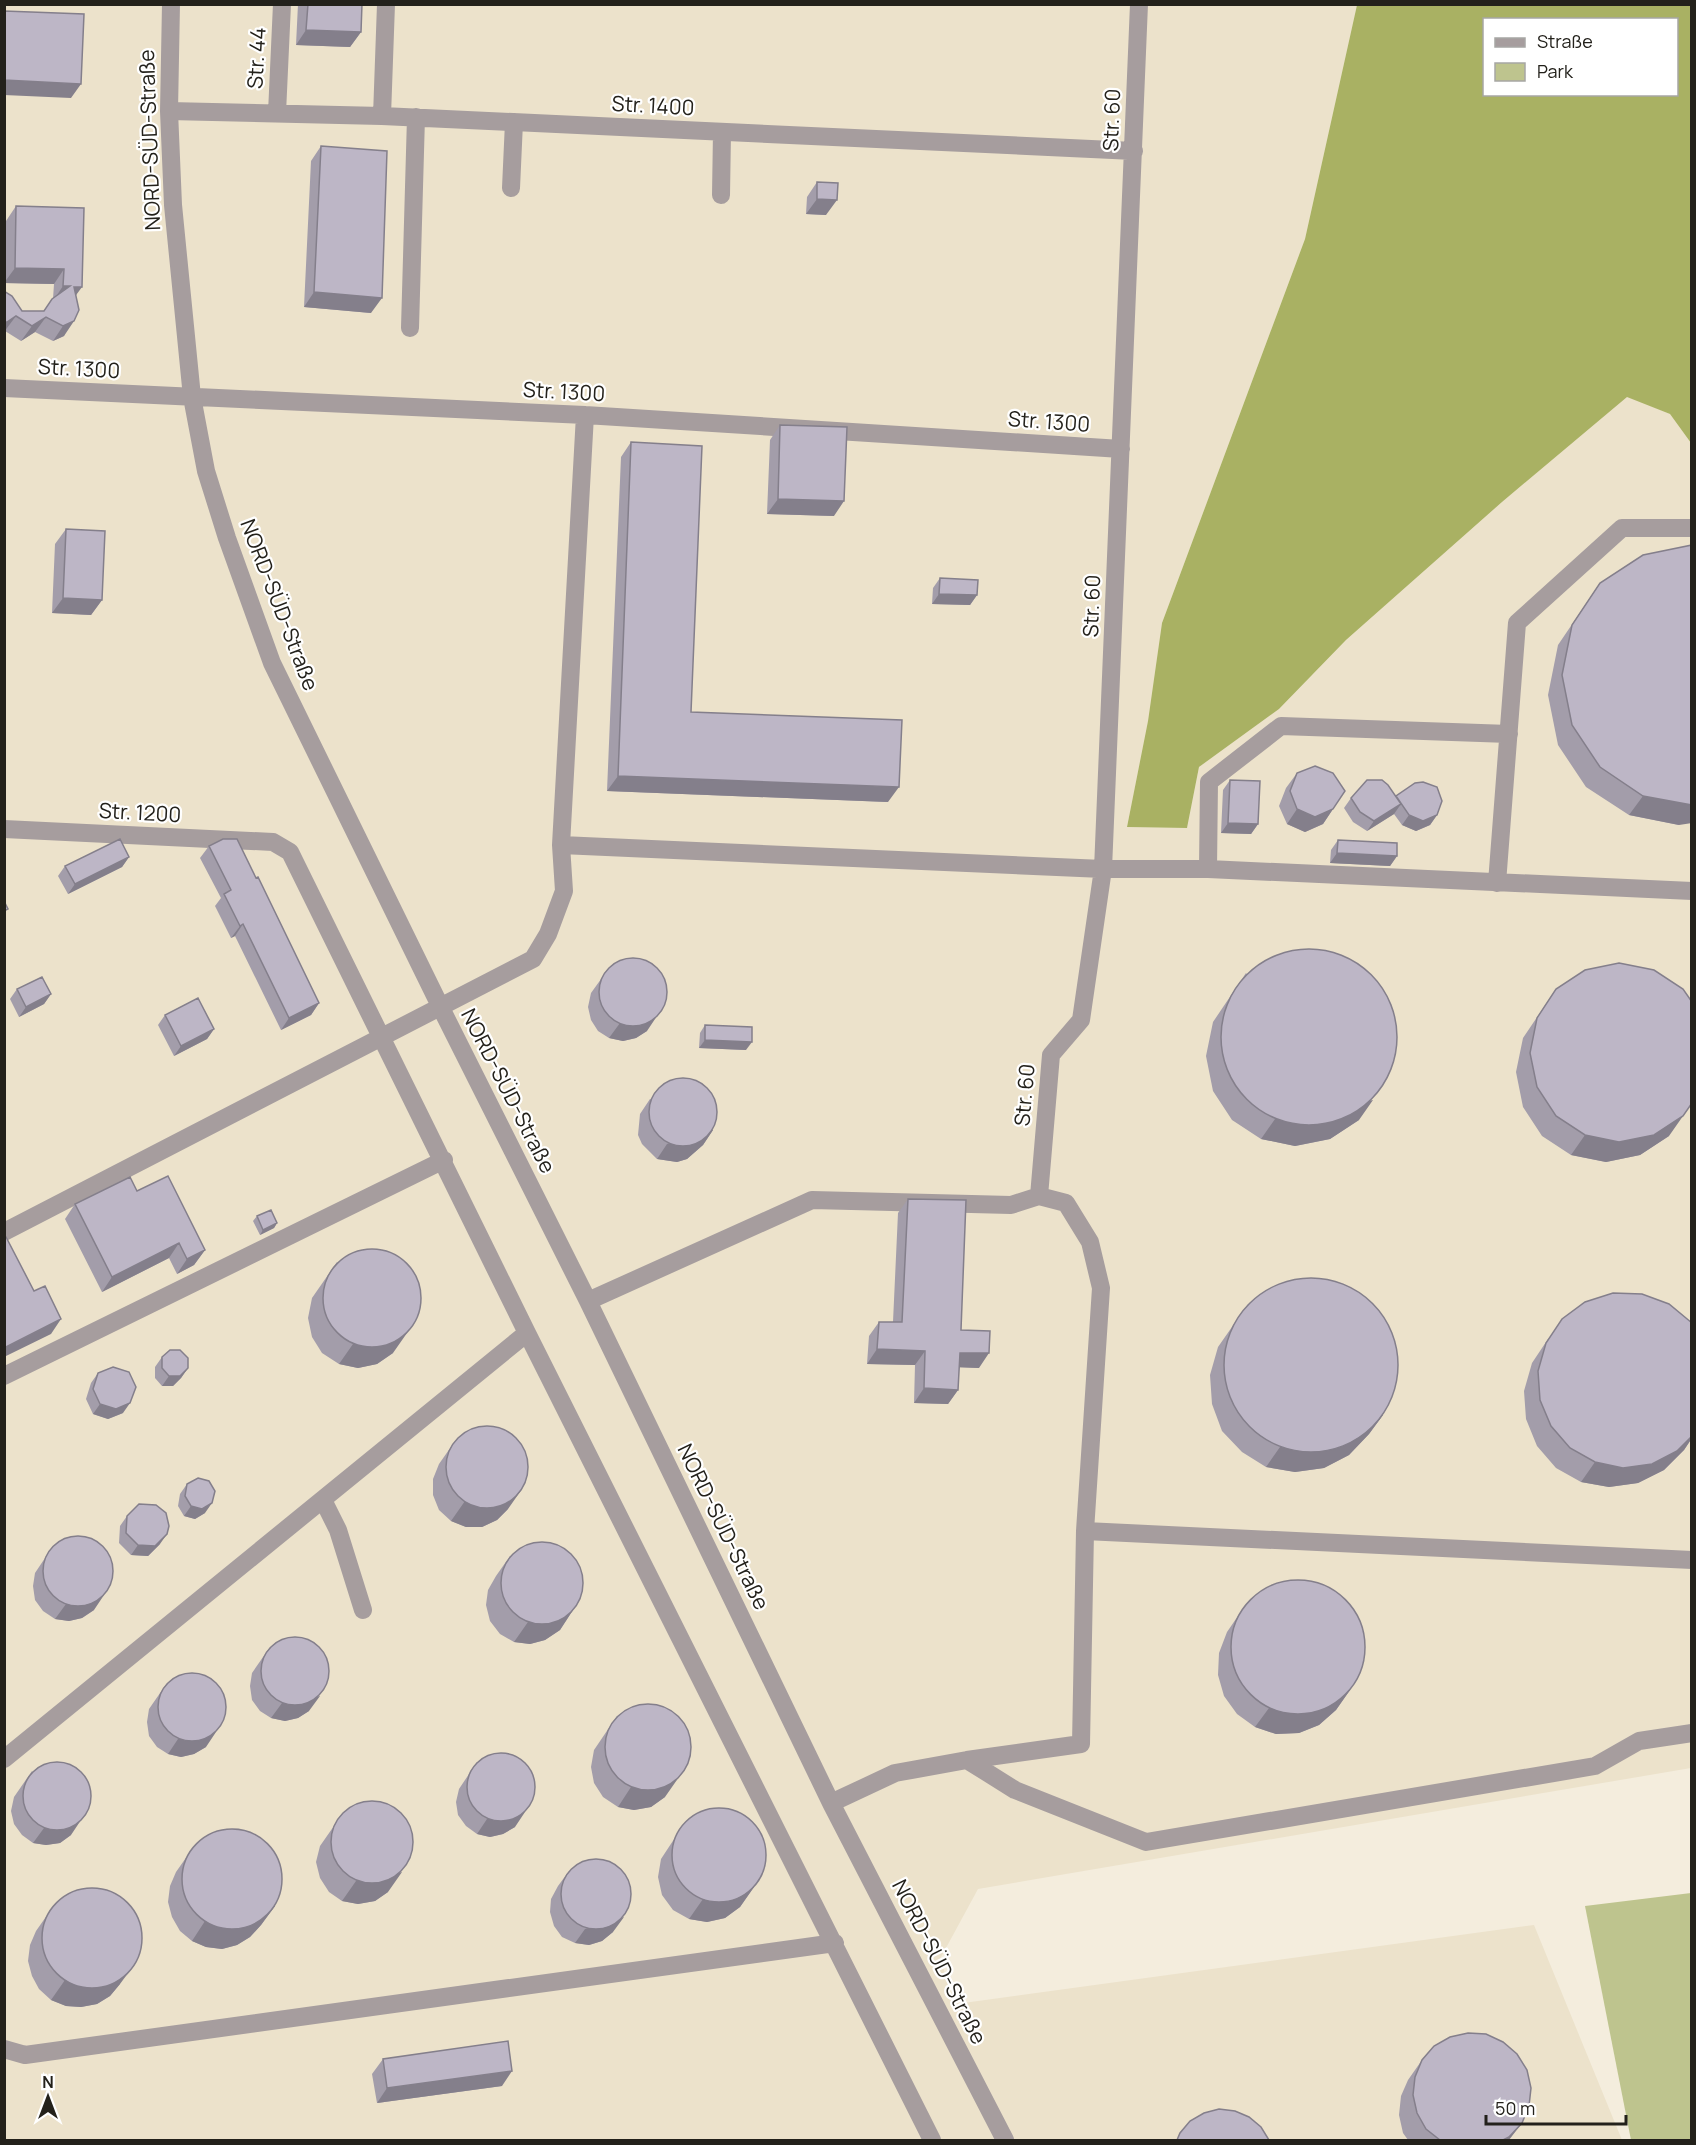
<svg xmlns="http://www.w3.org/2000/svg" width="1696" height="2145" font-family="Manrope,sans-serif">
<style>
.built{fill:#ece2cb}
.green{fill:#bec48e}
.forest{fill:#a9b163;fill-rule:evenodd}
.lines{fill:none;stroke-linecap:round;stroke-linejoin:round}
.minor{stroke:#a69d9e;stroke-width:18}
.wall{fill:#a39daa}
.shaded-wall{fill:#847f8b}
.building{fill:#bdb6c6;stroke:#847f8b;stroke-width:1.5}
.labels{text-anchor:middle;stroke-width:4.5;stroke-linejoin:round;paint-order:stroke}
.street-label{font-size:21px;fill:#23211b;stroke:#fff}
</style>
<rect width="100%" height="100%" fill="#f4eddd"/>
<path class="built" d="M5,5H1357L1305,239L1162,623L1148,721L1127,827L1187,828L1199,767L1279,709L1346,640L1502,502L1627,396L1670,414L1691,443V1768L978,1889L940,1959L956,2004L1534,1925L1622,2140H5Z"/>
<path class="green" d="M1691,1893V2140H1631L1585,1906Z"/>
<path class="forest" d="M1357,5H1691V443L1670,414L1627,397L1502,502L1346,640L1279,709L1199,767L1187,828L1127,827L1148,721L1162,623L1305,239ZM1484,20H1676V94H1484Z"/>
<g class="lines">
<path class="minor" d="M171,4L169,111L173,205L192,397L206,471L227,538L272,663L444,1014L588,1301L831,1803L1005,2140
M169,111L382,116L1134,151
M277,113L282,4
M382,116L386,4
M511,188L514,122
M721,195L722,132
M410,328L416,117
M4,388L585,415L1121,449
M4,829L273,842L290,852L527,1333L932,2140
M561,845L1103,869H1208L1692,891
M1208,869L1209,782L1281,726L1509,734
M1497,883L1517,623L1622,528H1692
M1039,1196L1051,1055L1081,1020L1103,869L1139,4
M4,1232L533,959L548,934L564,891L561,845L585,415
M588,1301L812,1200L1011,1205L1039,1196L1066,1203L1090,1242L1101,1288L1085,1531L1081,1744L967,1760
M4,1376L444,1160
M323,1500L338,1530L363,1610
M1085,1531L1692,1560
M4,1759L527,1333
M831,1803L895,1773L967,1760L1015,1790L1146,1842L1595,1766L1639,1741L1692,1733
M4,2049L25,2055L835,1943"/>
</g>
<path class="wall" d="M298,4H362L361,32L350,47L296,45Z
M321,146L371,313L304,307L311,161Z
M817,182L826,215L806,214L807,197Z
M16,206L84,208L76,296L64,336L53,341L35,332L21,341L5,331L4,332V291L22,311H44L53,299L54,284L4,283L6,221Z
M780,425L834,516L767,514L770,440Z
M631,442L691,712L888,802L607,791L621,457Z
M66,529L102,600L91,615L52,613L55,544Z
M940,578L977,595L970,605L932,604L933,588Z
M1600,583L1679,825L1629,815L1586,787L1558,745L1548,695L1558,645Z
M1297,773L1333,809L1323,824L1305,832L1287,824L1279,806L1286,788Z
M1230,780L1258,824L1251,834L1221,833L1223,790Z
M1396,796L1437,815L1430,825L1416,831L1402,825L1394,814L1367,831L1353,822L1344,808L1351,798Z
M1338,840L1397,856L1390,866L1330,863L1331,850Z
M209,846L319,1003L311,1015L281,1030L235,936L231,938L215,906L221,898L200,858Z
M129,857L122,867L68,894L58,876L65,866Z
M609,968L647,1031L636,1038L623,1041L609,1038L598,1031L591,1020L588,1007L591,993Z
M1246,973L1359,1120L1330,1139L1295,1146L1261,1139L1232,1120L1213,1091L1206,1056L1213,1022Z
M17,989L51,994L44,1004L19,1017L10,999Z
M1556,989L1669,1136L1640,1155L1606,1162L1571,1155L1542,1136L1523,1107L1516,1072L1523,1038Z
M165,1015L214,1029L207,1039L174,1056L158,1025Z
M705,1025L746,1050L699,1048L700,1033Z
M650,1099L713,1130L703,1145L687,1159L677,1162L657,1159L642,1144L638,1135L640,1114Z
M137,1191L205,1250L194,1265L177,1274L169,1258L102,1292L65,1219L75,1204Z
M908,1199L961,1330L979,1368L959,1367L958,1390L948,1404L914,1403L915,1365L867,1364L869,1336L879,1322H893L898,1213Z
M257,1216L277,1223L274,1228L260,1235L253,1221Z
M337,1262L393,1353L377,1364L358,1368L339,1364L322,1353L312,1337L308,1318L312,1298Z
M1248,1304L1383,1415L1369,1434L1349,1455L1324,1468L1295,1472L1266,1467L1242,1452L1222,1431L1212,1404L1210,1375L1218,1347Z
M1692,1323V1438L1684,1450L1664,1470L1638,1483L1609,1487L1581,1482L1556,1468L1537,1446L1526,1419L1524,1391L1532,1363L1548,1339Z
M162,1357L188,1368L181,1378L173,1386H162L155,1378V1367Z
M98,1373L123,1413L108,1419L93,1414L86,1399L91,1383Z
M453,1444L508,1509L497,1520L482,1527H466L451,1521L439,1510L433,1495V1479L439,1464Z
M187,1484L205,1513L195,1519L184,1516L178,1506L180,1494Z
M127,1516L160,1544L148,1556L131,1555L119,1543L120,1526Z
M53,1546L94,1610L82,1618L69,1621L55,1619L43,1611L35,1600L33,1586L35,1573Z
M510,1556L573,1610L560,1630L545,1640L530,1644L514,1642L500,1634L490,1621L486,1605L488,1590L496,1576Z
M1240,1613L1350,1690L1336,1710L1319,1725L1299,1733L1276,1734L1255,1727L1237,1714L1224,1696L1218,1675L1219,1653L1227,1632Z
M270,1647L309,1711L298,1718L285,1721L271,1718L260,1711L252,1700L250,1686L252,1673Z
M167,1683L206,1747L194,1754L181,1757L168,1754L157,1747L149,1736L147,1722L149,1709Z
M617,1716L665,1797L651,1807L634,1810L618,1807L603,1797L594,1783L591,1767L594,1750Z
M477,1762L515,1827L503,1834L490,1837L477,1834L466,1826L458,1815L456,1802L459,1789Z
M32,1771L71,1835L60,1843L46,1845L33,1843L22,1835L14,1824L11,1811L14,1797Z
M343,1813L388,1892L375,1901L358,1904L342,1901L329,1892L320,1878L316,1862L320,1846Z
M684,1824L754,1887L740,1907L725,1918L707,1922L689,1919L673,1910L662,1895L658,1877L661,1859Z
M190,1852L275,1906L261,1925L250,1937L237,1945L222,1949L206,1947L192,1941L180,1931L172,1917L168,1902L170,1886L176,1872Z
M569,1871L613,1932L602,1941L589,1945L575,1943L562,1937L554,1926L550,1912L551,1899L558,1886Z
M50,1911L120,1984L110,1996L97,2004L81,2007L66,2006L51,2000L39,1989L32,1976L28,1961L30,1945L36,1931Z
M383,2059L502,2086L377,2103L372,2074Z
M1422,2060L1509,2140H1408L1403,2133L1399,2115L1401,2096L1408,2080Z"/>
<path class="shaded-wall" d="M306,30L361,32L350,47L296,45Z
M4,80L81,84L71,98L4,95Z
M817,199L837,200L826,215L806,214Z
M15,268L64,269L54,284L4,283Z
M63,286H70L53,301Z
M74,287H82L71,302Z
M314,292L382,298L371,313L304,307Z
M16,316L4,332V322Z
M46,317L35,332L21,341L32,326Z
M74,321L64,336L53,341L63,326Z
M778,499L844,501L834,516L767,514Z
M939,594L977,595L970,605L932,604Z
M63,598L102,600L91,615L52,613Z
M618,776L899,787L888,802L607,791Z
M1643,796L1692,805V823L1679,825L1629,815Z
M1401,804L1394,814L1367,831L1374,821Z
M1297,809H1333L1323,824L1305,832L1287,824Z
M1409,815H1437L1430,825L1416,831L1402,825Z
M1228,823L1258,824L1251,834L1221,833Z
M1337,853L1397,856L1390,866L1330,863Z
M129,857L122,867L68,894L75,884Z
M243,924L235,936L231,938L240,926Z
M51,994L44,1004L19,1017L26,1007Z
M319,1003L311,1015L281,1030L289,1018Z
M657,1016L647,1031L636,1038L623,1041L609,1038L620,1023Z
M214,1029L207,1039L174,1056L181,1046Z
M705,1040L752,1042L746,1050L699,1048Z
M1373,1100L1359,1120L1330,1139L1295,1146L1261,1139L1275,1119Z
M1683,1116L1669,1136L1640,1155L1606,1162L1571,1155L1585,1135Z
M713,1130L703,1145L687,1159L677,1162L657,1159L667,1144Z
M277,1223L274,1228L260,1235L263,1230Z
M179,1243L169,1258L102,1292L112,1277Z
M205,1250L194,1265L177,1274L187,1259Z
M61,1319L51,1334L4,1357V1348Z
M407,1333L393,1353L377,1364L358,1368L339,1364L353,1344Z
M877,1349L925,1351L915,1365L867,1364Z
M960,1353H989L979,1368L950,1367Z
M188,1368L181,1378L173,1386H162L169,1376Z
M924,1388L958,1390L948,1404L914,1403Z
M130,1403L123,1413L108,1419L93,1414L100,1404Z
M1383,1415L1369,1434L1349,1455L1324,1468L1295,1472L1266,1467L1280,1447Z
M1692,1436V1438L1684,1450L1664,1470L1638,1483L1609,1487L1581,1482L1595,1462Z
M522,1489L508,1509L497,1520L482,1527H466L451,1521L465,1501Z
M212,1503L205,1513L195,1519L184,1516L191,1506Z
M167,1534L160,1544L148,1556L131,1555L138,1545Z
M104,1595L94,1610L82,1618L69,1621L55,1619L66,1604Z
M573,1610L560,1630L545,1640L530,1644L514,1642L528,1622Z
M1350,1690L1336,1710L1319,1725L1299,1733L1276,1734L1255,1727L1269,1708Z
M320,1696L309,1711L298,1718L285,1721L271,1718L282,1703Z
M216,1732L206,1747L194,1754L181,1757L168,1754L178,1739Z
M679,1777L665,1797L651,1807L634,1810L618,1807L631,1787Z
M525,1812L515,1827L503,1834L490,1837L477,1834L487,1819Z
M81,1820L71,1835L60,1843L46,1845L33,1843L44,1828Z
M402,1872L388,1892L375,1901L358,1904L342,1901L356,1881Z
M754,1887L740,1907L725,1918L707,1922L689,1919L703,1899Z
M275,1906L261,1925L250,1937L237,1945L222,1949L206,1947L192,1941L205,1921Z
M624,1917L613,1932L602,1941L589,1945L575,1943L585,1929Z
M134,1965L120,1984L110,1996L97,2004L81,2007L66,2006L51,2000L65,1980Z
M512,2071L502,2086L377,2103L387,2088Z
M1522,2123L1509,2140H1503Z"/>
<path class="building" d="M308,4H362L361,32L306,30Z
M4,11L84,14L81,84L4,80Z
M321,146L387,151L382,298L314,292Z
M817,182L838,183L837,200L817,199Z
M16,206L84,208L82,287H74L79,310L74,321L63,326L46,317L32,326L16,316L7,322H4V291L12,296L22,311H44L52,299L70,286H63L64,269L15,268Z
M780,425L847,427L844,501L778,499Z
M631,442L702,446L691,712L902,720L899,787L618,776Z
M66,529L105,531L102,600L63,598Z
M1692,545V805L1643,796L1600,767L1572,725L1562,675L1572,625L1600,583L1643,555Z
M940,578L978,580L977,595L939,594Z
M1315,766L1333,773L1345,791L1333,809L1315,817L1297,809L1290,791L1297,773Z
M1230,780L1260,781L1258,824L1228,823Z
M1367,780H1382L1388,785L1401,804L1374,821L1360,812L1351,798Z
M1423,782L1437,787L1442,801L1437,815L1423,821L1409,815L1396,796L1415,783Z
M120,839L129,857L75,884L65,866Z
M223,839H237L256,878L258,877L319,1003L289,1018L243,924L240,926L224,894L231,890L209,846Z
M1338,840L1397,843V856L1337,853Z
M4,901L8,909L4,911Z
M1221 1037a88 88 0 1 1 176 0a88 88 0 1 1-176 0Z
M599 992a34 34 0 1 1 68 0a34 34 0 1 1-68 0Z
M1619,963L1654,970L1683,989L1692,1002V1103L1683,1116L1654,1135L1619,1142L1585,1135L1556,1116L1537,1087L1530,1053L1537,1018L1556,989L1585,970Z
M42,977L51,994L26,1007L17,989Z
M198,998L214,1029L181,1046L165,1015Z
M705,1025L752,1027V1042L705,1040Z
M649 1112a34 34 0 1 1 68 0a34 34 0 1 1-68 0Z
M168,1176L205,1250L187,1259L179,1243L112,1277L75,1204L130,1177L137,1191Z
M908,1199L966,1200L961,1330L990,1331L989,1353H960L958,1390L924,1388L925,1351L877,1349L879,1322H902Z
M271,1210L277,1223L263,1230L257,1216Z
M4,1237H6L34,1291L45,1286L61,1319L4,1348Z
M323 1298a49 49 0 1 1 98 0a49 49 0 1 1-98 0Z
M1224 1365a87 87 0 1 1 174 0a87 87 0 1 1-174 0Z
M1613,1293L1642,1294L1669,1304L1692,1323V1436L1677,1451L1652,1464L1623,1468L1595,1462L1570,1448L1551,1426L1540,1400L1538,1371L1546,1343L1562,1319L1585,1302Z
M170,1350H180L188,1358V1368L180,1376H169L162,1368V1357Z
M113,1367L129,1372L136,1387L130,1403L116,1409L100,1404L93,1389L98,1373Z
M446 1467a41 41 0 1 1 82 0a41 41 0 1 1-82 0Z
M198,1478L209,1481L215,1491L212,1503L202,1509L191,1506L185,1496L187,1484Z
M139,1504L156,1505L166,1513L169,1526L167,1534L155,1546L138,1545L126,1533L127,1516Z
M43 1571a35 35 0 1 1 70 0a35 35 0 1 1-70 0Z
M501 1583a41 41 0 1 1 82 0a41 41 0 1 1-82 0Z
M1231 1647a67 67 0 1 1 134 0a67 67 0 1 1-134 0Z
M261 1671a34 34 0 1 1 68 0a34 34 0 1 1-68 0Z
M158 1707a34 34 0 1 1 68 0a34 34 0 1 1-68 0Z
M605 1747a43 43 0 1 1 86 0a43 43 0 1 1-86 0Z
M467 1787a34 34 0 1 1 68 0a34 34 0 1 1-68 0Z
M23 1796a34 34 0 1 1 68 0a34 34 0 1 1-68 0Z
M331 1842a41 41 0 1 1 82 0a41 41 0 1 1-82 0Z
M672 1855a47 47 0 1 1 94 0a47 47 0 1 1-94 0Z
M182 1879a50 50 0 1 1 100 0a50 50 0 1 1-100 0Z
M561 1894a35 35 0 1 1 70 0a35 35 0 1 1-70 0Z
M42 1938a50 50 0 1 1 100 0a50 50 0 1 1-100 0Z
M1468,2033L1486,2034L1503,2042L1517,2054L1527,2070L1531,2088L1529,2106L1522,2123L1509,2137L1503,2140H1440L1426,2129L1417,2113L1413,2095L1415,2077L1422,2060L1434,2046L1450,2037Z
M508,2041L512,2071L387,2088L383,2059Z
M1219,2109L1235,2111L1249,2117L1261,2127L1269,2140H1177L1180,2133L1190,2121L1204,2113Z"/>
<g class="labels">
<g class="street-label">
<text transform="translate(257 58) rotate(-87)" y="7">Str. 44</text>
<text transform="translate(653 106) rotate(3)" y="7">Str. 1400</text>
<text transform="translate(1112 120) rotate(-88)" y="7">Str. 60</text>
<text transform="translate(150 140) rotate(-92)" y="7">NORD-SÜD-Straße</text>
<text transform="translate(79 369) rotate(3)" y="7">Str. 1300</text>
<text transform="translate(564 392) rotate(3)" y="7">Str. 1300</text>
<text transform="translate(1049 422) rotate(4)" y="7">Str. 1300</text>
<text transform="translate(279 605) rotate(69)" y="7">NORD-SÜD-Straße</text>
<text transform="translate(1092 606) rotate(-88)" y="7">Str. 60</text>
<text transform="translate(140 813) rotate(3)" y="7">Str. 1200</text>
<text transform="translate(508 1091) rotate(63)" y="7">NORD-SÜD-Straße</text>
<text transform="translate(1025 1095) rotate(-85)" y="7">Str. 60</text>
<text transform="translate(723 1527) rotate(64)" y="7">NORD-SÜD-Straße</text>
<text transform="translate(939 1962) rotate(63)" y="7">NORD-SÜD-Straße</text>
</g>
</g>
<rect width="1696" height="2145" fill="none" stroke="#23211b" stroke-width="12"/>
<rect x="1483" y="18" width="195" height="78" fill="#ffffff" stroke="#a7a6a4" stroke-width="1.5"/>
<rect x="1495" y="38" width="30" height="9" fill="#a69d9e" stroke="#a7a6a4" stroke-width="1.5"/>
<text x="1537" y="48" font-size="18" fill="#23211b">Straße</text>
<rect x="1495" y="63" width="30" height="18" fill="#bec48e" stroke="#a7a6a4" stroke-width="1.5"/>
<text x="1537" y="78" font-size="18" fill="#23211b">Park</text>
<g transform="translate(48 2097)" stroke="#ffffff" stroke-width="4.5" paint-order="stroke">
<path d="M0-4.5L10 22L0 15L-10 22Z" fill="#23211b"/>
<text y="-9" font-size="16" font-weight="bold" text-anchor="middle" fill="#23211b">N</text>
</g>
<path d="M1486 2115v9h140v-9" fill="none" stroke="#23211b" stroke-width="3"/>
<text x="1495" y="2115" font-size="18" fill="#23211b" stroke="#ffffff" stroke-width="4.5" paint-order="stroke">50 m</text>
</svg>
